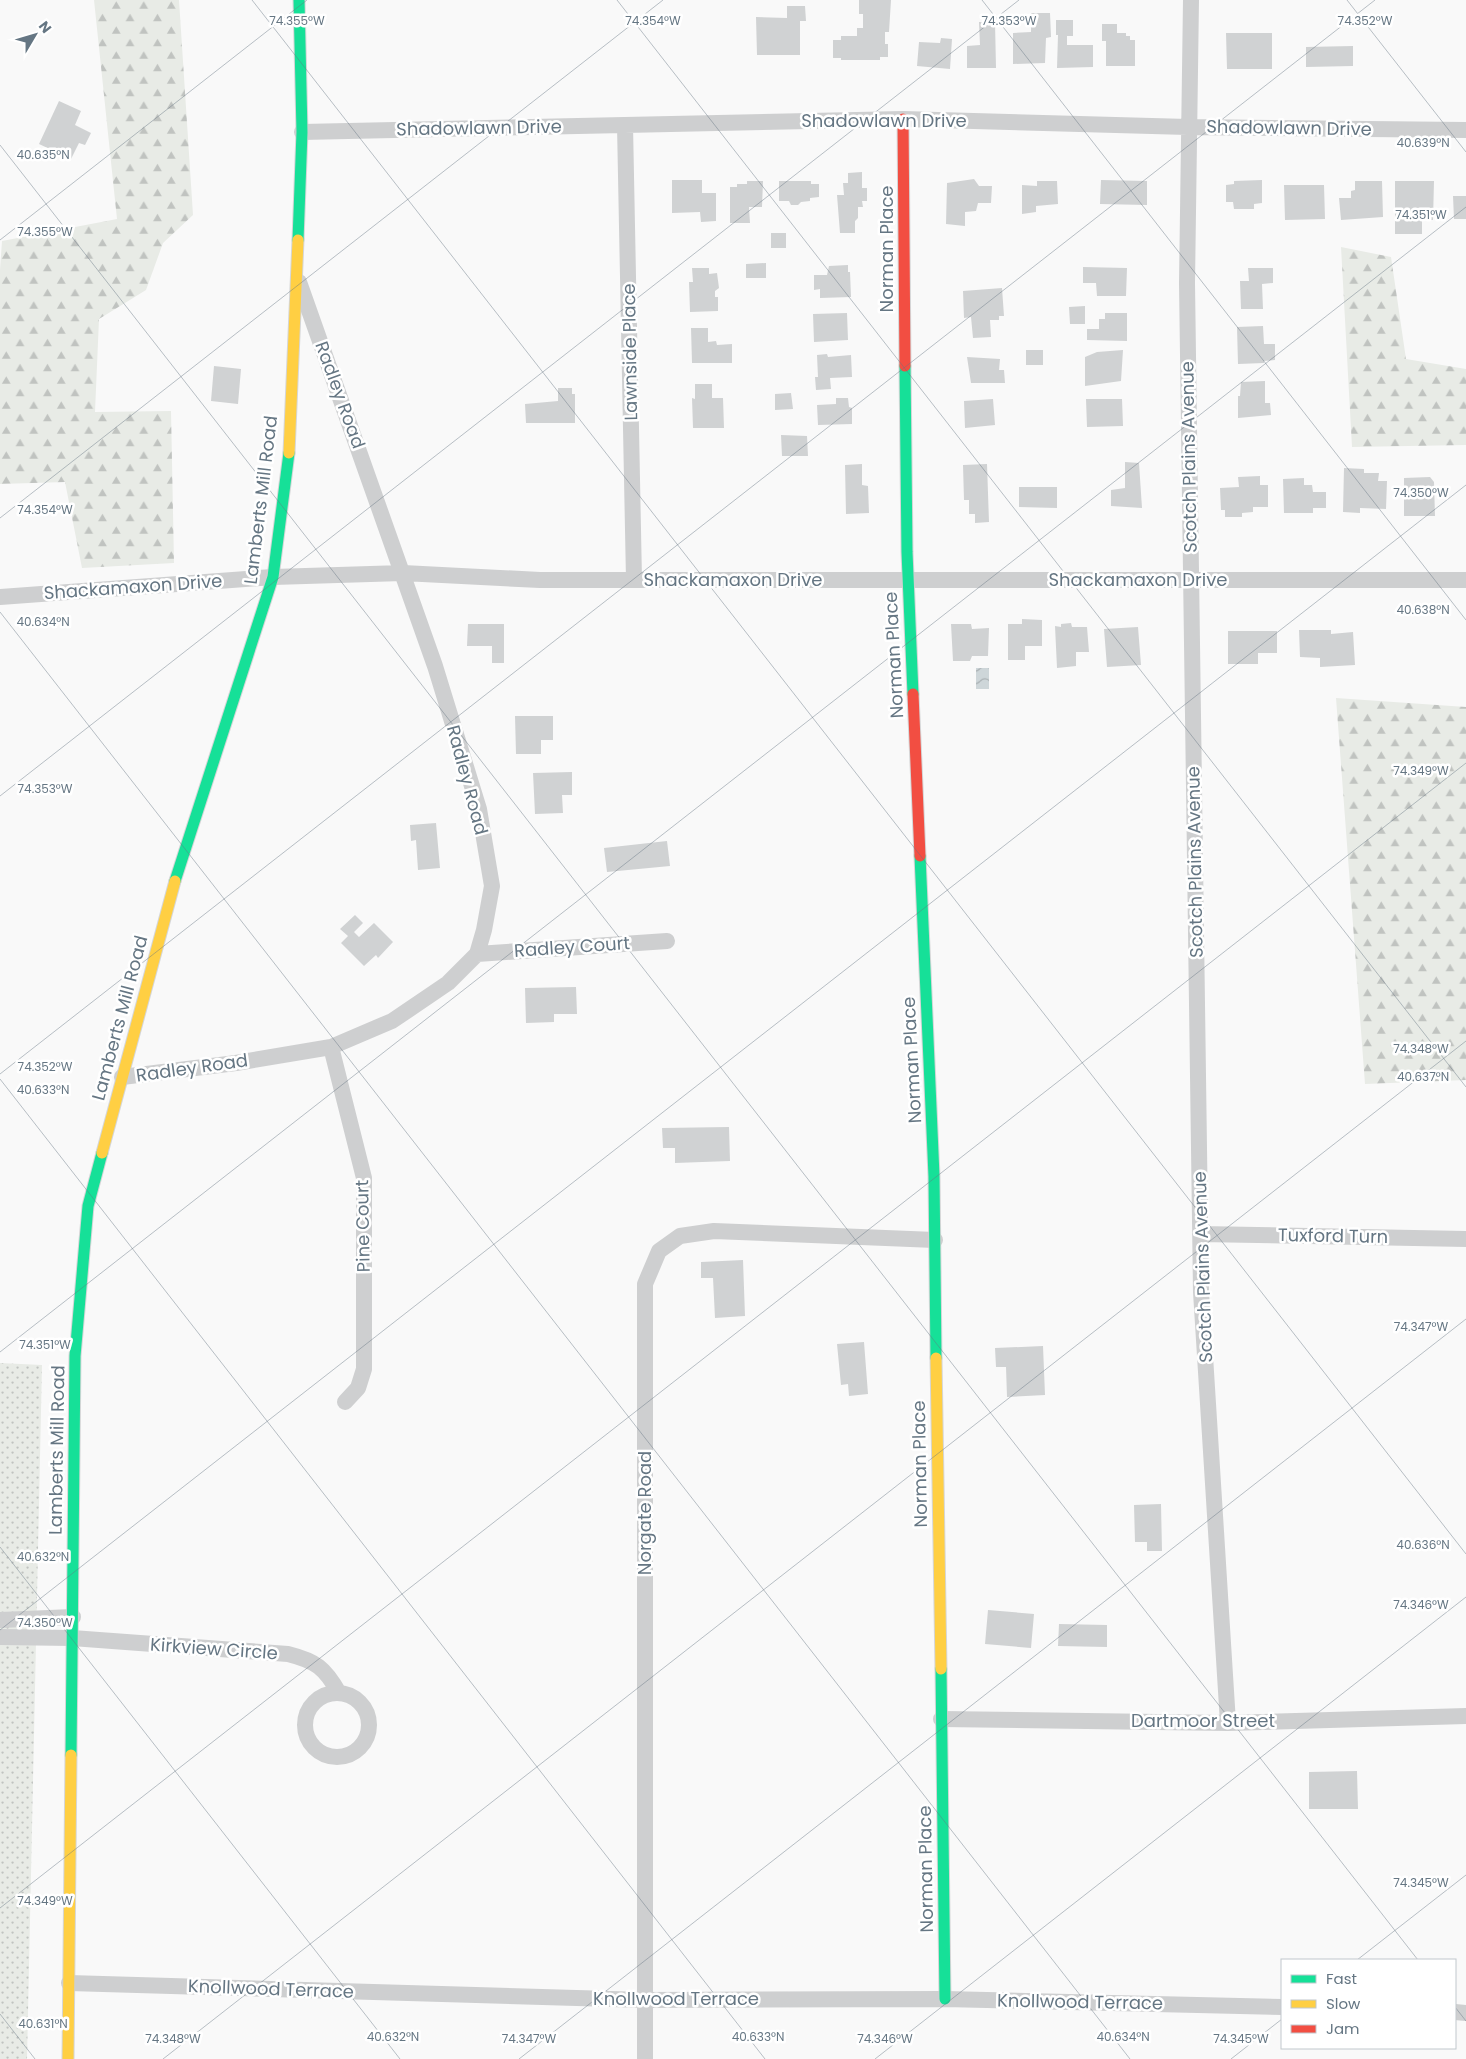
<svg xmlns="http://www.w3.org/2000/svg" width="1466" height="2059" font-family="Poppins,sans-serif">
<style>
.grass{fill:url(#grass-dots)}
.forest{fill:url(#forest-firs)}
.water{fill:url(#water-waves)}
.building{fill:#d0d2d3}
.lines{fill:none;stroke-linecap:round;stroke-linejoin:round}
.fast-casing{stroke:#d5d6d7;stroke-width:13}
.slow-casing{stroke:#d5d6d7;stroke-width:13}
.jam-casing{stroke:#d5d6d7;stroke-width:13}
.street{stroke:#cecfd0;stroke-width:16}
.fast{stroke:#16e098;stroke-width:11}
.slow{stroke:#ffcf43;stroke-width:11}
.jam{stroke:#f24e42;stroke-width:11}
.ticks{fill:none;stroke:#657683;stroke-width:1;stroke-opacity:0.45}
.labels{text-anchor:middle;stroke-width:5;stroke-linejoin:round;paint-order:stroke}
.street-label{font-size:18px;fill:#657683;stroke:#fff}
.ticks-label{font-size:12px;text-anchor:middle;fill:#657683;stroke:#fff;stroke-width:5;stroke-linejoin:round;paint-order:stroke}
</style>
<defs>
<pattern id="grass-dots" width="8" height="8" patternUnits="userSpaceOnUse" patternTransform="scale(1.25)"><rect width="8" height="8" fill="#e8ebe6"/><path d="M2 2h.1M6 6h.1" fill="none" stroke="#c0c3c0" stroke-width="1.8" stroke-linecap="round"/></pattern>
<pattern id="forest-firs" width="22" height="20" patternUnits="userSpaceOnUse" patternTransform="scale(1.25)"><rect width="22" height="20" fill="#e8ebe6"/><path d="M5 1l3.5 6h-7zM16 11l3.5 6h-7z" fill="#c0c3c0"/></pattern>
<pattern id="water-waves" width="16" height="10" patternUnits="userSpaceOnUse" patternTransform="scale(1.25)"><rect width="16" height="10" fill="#ced6d9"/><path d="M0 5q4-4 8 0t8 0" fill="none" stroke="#abb2b5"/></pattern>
</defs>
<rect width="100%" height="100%" fill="#f9f9f9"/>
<path class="grass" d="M0,1363L42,1365L27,2059H0Z"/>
<path class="forest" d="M94,0H179L193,215L163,243L146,290L99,319L95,412L171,411L174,563L82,568L65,482L0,484V270L2,241L117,219Z
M1341,247L1391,257L1406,359L1466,369V445L1352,447Z
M1336,698L1466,707V1080L1365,1084Z"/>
<path class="water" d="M976,668H989V689H976Z"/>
<path class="building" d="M859,0H891L889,32H885V44H888V57H880V60H841V58H833V40H841V36H857V28H863V14H859Z
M787,6H805L806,21H800V55H757L756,17L787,18Z
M1031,13H1050L1051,37L1046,38L1045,63L1013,64V33L1031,32Z
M1056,20H1073V36H1067V45H1093V67L1057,68L1058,35H1056Z
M979,22H995L996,68H967V46L980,45Z
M1102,24H1117V33H1126V36H1130V40H1135V66H1106V41H1102Z
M1226,33H1272V69H1227Z
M941,38L952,39L950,69L917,66L919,42L940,43Z
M1353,46V66L1306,67V47Z
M59,101L81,111L75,125L91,133L85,145L79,143L71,159L39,144Z
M862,172V188H867V201H862L863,207H858V218L855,221V233H840L837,195H844L843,183H848V173Z
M974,179L979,186H992L991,203H978L976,211L965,212V226L946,224L947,183Z
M672,180H702V193H716V221L701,222L700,212L672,213Z
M1101,180L1147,181V205L1100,204Z
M1262,180V203L1254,204V209H1234L1233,202H1226V185L1234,184V181Z
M747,181H763L762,207H749L750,223H730V187H737V184H747Z
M779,181H811V184H819V197L810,198V201L801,202L798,205H791L789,201H779Z
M1037,181H1057L1058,204L1036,206V212L1022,214V185L1037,186Z
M1355,181H1382L1383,217L1341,220L1339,198H1351V191L1355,190Z
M1395,181H1434L1433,220H1422V234H1395Z
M1284,185H1324L1325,219L1285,220Z
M1453,196H1466V219H1454Z
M771,233H786V248H771Z
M766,263V278H746V264Z
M848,265V272H850L851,297L820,298V289L814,290V275H827L829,266Z
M1083,267L1127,268L1126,296H1097L1096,283H1083Z
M692,268H709V274L717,273L719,288L715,291V297H718V311L690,312L689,282H693Z
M1248,268H1273V283L1262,284L1263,309H1241L1240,281H1249Z
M1002,288L1004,316H999V320H990L991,337L973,338L971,317L964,318L963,291Z
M1085,306V324H1070L1069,307Z
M847,313L848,340L814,342L813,314Z
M1105,313H1127V341L1087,340V329H1099V319H1105Z
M1263,326L1264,344H1275V360L1264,361V363L1238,364L1237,327Z
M691,328H708V342L716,341L717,345L732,344V363H692Z
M1026,350H1043V365H1026Z
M1123,350L1121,381L1085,386V357L1097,352Z
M827,354L828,357L851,355L852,377L830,378L831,389L816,390L815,377H818L817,355Z
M967,357L1000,359L999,370H1004L1005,383H971Z
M214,366L241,369L238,404L211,401Z
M1265,381V403H1270L1271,415L1238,418V396H1240L1241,382Z
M695,384H712V398H723L724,428H693L692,398L695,399Z
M558,388H572V394H575V423H526L525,404L558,401Z
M791,393L793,409L775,410V394Z
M836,398H848L849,407L852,408V424L818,425L817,405L836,404Z
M993,399L995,425L965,428L964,401Z
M1086,399H1122L1123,426L1087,427Z
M781,435L807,436L808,456H782Z
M1125,462L1139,463L1142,508L1111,506V490L1125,488Z
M862,464V485L868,486L869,513L846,514L845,465Z
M987,464L989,522L975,523V514H969V500H964L963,465Z
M1344,468L1364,469V473H1379L1378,481H1387L1386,509L1360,508V513L1343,512Z
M1260,476V485H1268V507H1253V512L1242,513V517H1225V510H1221L1220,488L1239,487L1238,477Z
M1430,477L1434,482L1435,516H1404V478Z
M1304,478V485H1312L1313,492H1326V508H1313V513H1284L1283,479Z
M1019,487H1057V508L1019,507Z
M1022,619L1042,620V646H1025V660H1008V624H1022Z
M1071,623L1072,627H1087L1089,652H1076V666L1057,668L1055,626L1061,627V624Z
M468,624H504V663H492V646H467Z
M951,624H971L972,629L989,628L988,656H972L970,661H953Z
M1138,627L1141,665L1107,667L1104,629Z
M1299,630H1331V634L1353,632L1355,665L1320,667V658L1300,657Z
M1228,631H1277V653H1258V664H1228Z
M515,716H553V740H541V754H516Z
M572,772V795H562L563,813L535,814L533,773Z
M436,823L440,868L418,870L416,840L411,841L410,825Z
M667,841L670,866L607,872L604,848Z
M355,915L363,923L354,932L359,937L374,923L393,942L378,958L376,955L364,966L341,943L348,936L340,929Z
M576,987L577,1014H554V1022L526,1023L525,988Z
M729,1127L730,1161L675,1163V1148H663L662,1128Z
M743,1260L745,1316L715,1318L713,1278H701V1262Z
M864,1342L868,1394L849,1396L848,1384L841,1385L837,1344Z
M1043,1346L1045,1395L1007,1397L1006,1367H996L995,1348Z
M1161,1504L1162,1551H1147V1542H1135L1134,1505Z
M988,1610L1034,1614L1031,1648L985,1644Z
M1059,1624L1107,1625V1647L1058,1646Z
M1357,1771L1358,1809H1309V1772Z"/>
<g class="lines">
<g class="fast-casing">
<path id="fast" d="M298,240L302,132L299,0
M905,366L907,552L913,694
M920,856L934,1176L936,1358
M175,881L273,577L289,453
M941,1669L945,1999
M71,1755L75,1356L88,1206L102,1153"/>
</g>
<g class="slow-casing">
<path id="slow" d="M289,453L298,240
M102,1153L175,881
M936,1358L941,1669
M68,2059L71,1755"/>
</g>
<g class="jam-casing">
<path id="jam" d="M903,119L905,366
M913,694L920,856"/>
</g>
<path class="street" d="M1191,0L1187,283L1201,1292L1228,1723
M625,125L634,580
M302,132L903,119L1188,127L1466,130
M0,597L273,577L403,573L540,580H1466
M477,954L667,941
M331,1047L364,1178V1369L358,1388L345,1402
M122,1077L236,1063L331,1047L392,1021L448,983L477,954L484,930L492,886L479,809L435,666L299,282
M1200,1234L1466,1239
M0,1620L73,1617
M0,1637L72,1638L288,1654C316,1661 325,1668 339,1693
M305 1725a32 32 0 1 1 64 0a32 32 0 1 1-64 0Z
M941,1719L1228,1723L1466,1716
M69,1983L645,2000L945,1999L1282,2007
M1455,2012L1466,2013
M645,2059V1284L659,1251L680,1236L714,1231L935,1240"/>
<use href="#fast" class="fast"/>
<use href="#slow" class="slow"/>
<use href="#jam" class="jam"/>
</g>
<path class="ticks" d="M252,0L1466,1554M617,0L1466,1087M982,0L1466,620M1347,0L1466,152M0,145L1418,1960M0,240L307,0M0,518L663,0M0,612L1130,2059M0,796L1019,0M0,1074L1375,0M0,1079L765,2059M0,1352L1466,207M0,1547L400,2059M0,1630L1466,485M0,1908L1466,763M1357,1960L1466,1875M1455,2007L1466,2021M0,2014L35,2059M163,2059L1466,1041M519,2059L1466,1319M875,2059L1466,1597M1231,2059L1282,2019"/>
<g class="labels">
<g class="street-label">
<text x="884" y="127">Shadowlawn Drive</text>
<text transform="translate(479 128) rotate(-1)" y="6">Shadowlawn Drive</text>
<text transform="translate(1289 128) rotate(1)" y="6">Shadowlawn Drive</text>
<text transform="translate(887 249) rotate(-90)" y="6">Norman Place</text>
<text transform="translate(630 352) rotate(-91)" y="6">Lawnside Place</text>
<text transform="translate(340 395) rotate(70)" y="6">Radley Road</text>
<text transform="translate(1189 457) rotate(-91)" y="6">Scotch Plains Avenue</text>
<text transform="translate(261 500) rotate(-83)" y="6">Lamberts Mill Road</text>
<text x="733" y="586">Shackamaxon Drive</text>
<text x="1138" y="586">Shackamaxon Drive</text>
<text transform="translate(133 587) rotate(-4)" y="6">Shackamaxon Drive</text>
<text transform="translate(894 655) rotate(-93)" y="6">Norman Place</text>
<text transform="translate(467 780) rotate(75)" y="6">Radley Road</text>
<text transform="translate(1195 862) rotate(-91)" y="6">Scotch Plains Avenue</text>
<text transform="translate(572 947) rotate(-4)" y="6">Radley Court</text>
<text transform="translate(120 1018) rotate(-75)" y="6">Lamberts Mill Road</text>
<text transform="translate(912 1060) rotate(-93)" y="6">Norman Place</text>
<text transform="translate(192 1068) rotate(-8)" y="6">Radley Road</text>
<text transform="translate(363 1226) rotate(-91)" y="6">Pine Court</text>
<text transform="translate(1333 1236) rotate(1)" y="6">Tuxford Turn</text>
<text transform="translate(1203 1267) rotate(-92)" y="6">Scotch Plains Avenue</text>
<text transform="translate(57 1450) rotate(-89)" y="6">Lamberts Mill Road</text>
<text transform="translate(920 1464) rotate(-91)" y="6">Norman Place</text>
<text transform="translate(645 1513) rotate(-90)" y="6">Norgate Road</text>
<text transform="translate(214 1649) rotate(4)" y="6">Kirkview Circle</text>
<text x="1203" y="1727">Dartmoor Street</text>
<text transform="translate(926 1869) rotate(-91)" y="6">Norman Place</text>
<text transform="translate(271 1989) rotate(2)" y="6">Knollwood Terrace</text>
<text x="676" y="2005">Knollwood Terrace</text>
<text transform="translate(1080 2002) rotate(1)" y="6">Knollwood Terrace</text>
</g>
</g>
<g class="ticks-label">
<text x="297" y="25">74.355°W</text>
<text x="653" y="25">74.354°W</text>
<text x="1009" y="25">74.353°W</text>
<text x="1365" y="25">74.352°W</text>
<text x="1423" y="147">40.639°N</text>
<text x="43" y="159">40.635°N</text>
<text x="1421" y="219">74.351°W</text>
<text x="45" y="236">74.355°W</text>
<text x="1421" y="497">74.350°W</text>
<text x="45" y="514">74.354°W</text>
<text x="1423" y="614">40.638°N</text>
<text x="43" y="626">40.634°N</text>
<text x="1421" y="775">74.349°W</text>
<text x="45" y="793">74.353°W</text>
<text x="1421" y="1053">74.348°W</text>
<text x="45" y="1071">74.352°W</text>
<text x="1423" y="1081">40.637°N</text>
<text x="43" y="1094">40.633°N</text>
<text x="1421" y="1331">74.347°W</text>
<text x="45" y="1349">74.351°W</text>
<text x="1423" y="1549">40.636°N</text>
<text x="43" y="1561">40.632°N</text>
<text x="1421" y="1609">74.346°W</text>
<text x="45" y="1627">74.350°W</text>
<text x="1421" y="1887">74.345°W</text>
<text x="45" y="1905">74.349°W</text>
<text x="43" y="2028">40.631°N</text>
<text x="393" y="2041">40.632°N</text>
<text x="758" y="2041">40.633°N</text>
<text x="1123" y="2041">40.634°N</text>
<text x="173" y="2043">74.348°W</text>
<text x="529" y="2043">74.347°W</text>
<text x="885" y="2043">74.346°W</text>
<text x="1241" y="2043">74.345°W</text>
</g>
<rect x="1281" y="1959" width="175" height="90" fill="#ffffff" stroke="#c1c8cd"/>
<rect x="1291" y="1975" width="25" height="8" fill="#16e098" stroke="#c1c8cd"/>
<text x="1326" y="1984" font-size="15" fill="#657683">Fast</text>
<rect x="1291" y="2000" width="25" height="8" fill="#ffcf43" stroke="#c1c8cd"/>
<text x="1326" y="2009" font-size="15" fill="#657683">Slow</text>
<rect x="1291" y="2025" width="25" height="8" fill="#f24e42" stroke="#c1c8cd"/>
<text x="1326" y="2034" font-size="15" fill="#657683">Jam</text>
<g transform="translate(35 35) rotate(52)" stroke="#ffffff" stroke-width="4" paint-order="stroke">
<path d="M0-4L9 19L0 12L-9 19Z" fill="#657683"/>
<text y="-8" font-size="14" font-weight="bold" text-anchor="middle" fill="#657683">N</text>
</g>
</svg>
